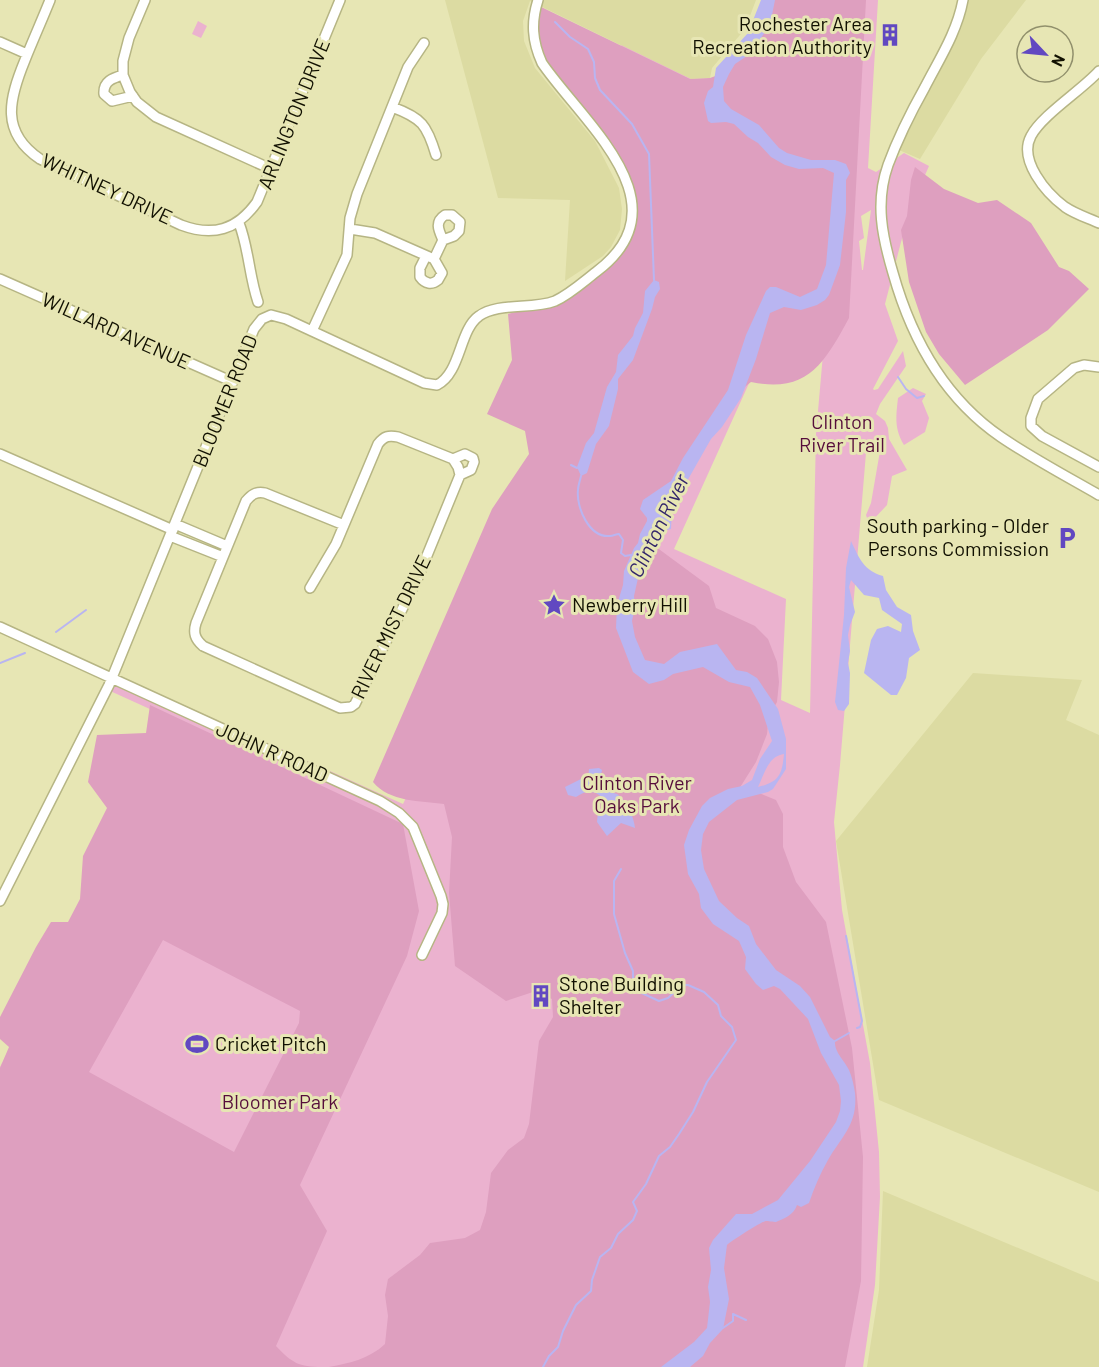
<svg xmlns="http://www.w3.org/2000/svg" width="1099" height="1367" font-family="Barlow,sans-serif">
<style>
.built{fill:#dcdba2}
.green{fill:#ebb2cf;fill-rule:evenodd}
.forest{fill:#de9fbf;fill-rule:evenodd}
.water{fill:#b9b5f1;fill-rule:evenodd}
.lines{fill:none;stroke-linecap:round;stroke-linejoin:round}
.stream{stroke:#b9b5f1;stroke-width:2}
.minor-casing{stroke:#b6b584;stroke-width:12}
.minor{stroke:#fff;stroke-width:9}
.labels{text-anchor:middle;stroke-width:6;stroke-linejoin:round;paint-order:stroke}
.poi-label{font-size:20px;fill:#111001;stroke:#e7e6b4;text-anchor:start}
.street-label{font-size:20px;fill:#111001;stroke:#e7e6b4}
.park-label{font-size:20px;fill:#560d3b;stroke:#e7e6b4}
.water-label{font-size:21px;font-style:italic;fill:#33266b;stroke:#e7e6b4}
</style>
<rect width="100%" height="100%" fill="#e7e6b4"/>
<path class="built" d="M445,0H756L745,29L712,68L710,78L690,79L530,1L523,21L524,41L535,68L595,141L619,188L622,209L620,230L611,247L603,256L565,281L570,200L498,198Z
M969,0H1026L981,59L920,159L899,150L961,29Z
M973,673L1082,680L1066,720L1099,735V1192L879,1100L836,841Z
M883,1191L1099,1282V1367H867L879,1290Z"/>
<path class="green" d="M849,0H878L868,168L876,172L904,153L929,166L916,196L901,242L885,304L898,341L873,389L874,390L878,389L903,351L906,366L880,404L876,414L885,421L888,428L889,439L907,470L892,476L887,505L871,522L868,521L866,515L871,503L880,451C878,443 875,440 867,441L840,765L834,822L842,910L870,1063L879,1152L880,1197L875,1285L863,1367H0V1067L174,720L108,690L115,674L403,804L426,756L675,160L621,45L839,151ZM871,210L863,270H862L859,241L864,238L861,216ZM823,354L816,434L810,713L781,700L786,599L674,549L750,381Z
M198,21L207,26L201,38L192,34Z
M913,388L926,394L922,401L929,418L925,432L904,445C894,429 896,416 898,398Z"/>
<path class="forest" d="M765,0H866L849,318C825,362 808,394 751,382L741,390H733L652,544L709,586L716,608L755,626L768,639L777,662L779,682L777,702L769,716L767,734L756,762L739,789L752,790L776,800L783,814V847L796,882L826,922L852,1048L863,1157L861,1281L845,1367H329C350,1363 369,1359 385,1344L388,1316L385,1295L388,1279L420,1255L430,1243L465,1238L480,1230L486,1212L491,1173L508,1150L524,1138L529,1124L539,1041L553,1017L552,999L533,992L506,1001L455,966L449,893L452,837L444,804C421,801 389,802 373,782L492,509L529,454L525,431L487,414L512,360L508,314L548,303L605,266L629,233L625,178L536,49L537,5L690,79L710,78L721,74L746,44Z
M915,167L944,189L978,203L997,200L1031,223L1059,267L1069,271L1089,289L1048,330L965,385L939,354L926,332L909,282L901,230L907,216L911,180Z
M150,705L403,824L419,911L407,956L300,1185L327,1231L276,1346C292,1363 299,1367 322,1367H0V1068L9,1047L0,1039V1017L36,947L51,922H68L80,899L83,856L107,808L88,782L97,735L146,733ZM163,940L300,1011L299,1023L234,1152L89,1072Z"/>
<path class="water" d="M761,0H775L771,20L765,32L750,54L735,64L729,74L723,87L724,101L731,109L759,125L779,148L787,153L811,160H835L846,164L850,173L846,180V212L840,265L829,295L825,300L817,305L801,310L784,307L770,313L756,359L741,398L722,427L711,439L678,497L672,509L671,529L662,531L655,541L654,550L638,578L634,596L635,607L632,621L635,637L645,660L664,664L680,652L717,644L736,670L747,672L757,678L778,709L786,739V769L773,789L768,792L737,800L709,822L703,834L701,850L704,869L719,901L737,918L749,926L756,944L776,970L800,986L810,997L830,1037L835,1041C834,1052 844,1060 849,1070C852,1077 854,1086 855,1093C858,1124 842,1136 828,1160C820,1174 814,1188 809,1203L801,1207L797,1205C794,1215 783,1219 776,1222C774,1222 767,1221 766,1221C762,1221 730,1242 727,1245L724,1268L729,1299L723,1329L710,1343L703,1356L690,1367H661L694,1342L707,1328L710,1302L708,1287L711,1270L709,1248L713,1240L736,1214H752L778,1200L810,1161L836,1122L840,1111L841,1101L839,1085L821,1053L808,1019L780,989L774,986L763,990L756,984L745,969L746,957L739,941L713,924L701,908L699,894L688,874L684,845L689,830L702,806L710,798L728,789L742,786L752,780L760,759L772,741L760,705L750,687L729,682L703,667L673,674L664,680L649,684L633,672L616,628L617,605L623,585L624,571L634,548L638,543L640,534L647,521V518L640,509L643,500L671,481L683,458L728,390L746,335L766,291L770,287H776L800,297L817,289L826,265L834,173L823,168L799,169L785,165L771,157L758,143L748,137L734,124L726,122L711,123L708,121L704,103L708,91L713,87L716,68L748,33ZM784,754C782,775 779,782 758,787C764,775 768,756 784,754Z
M654,280L659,282L660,289L655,297L652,309L633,360L618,379V389L609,426L596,444L587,473L581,476L577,467L586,443L594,433L607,387L616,372L618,355L633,336L635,328L643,313L645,291Z
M851,541C859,558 864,571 883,576L886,590L897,607L911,615L913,631L920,650L909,658L906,678L897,695H891L864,673L871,640L877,629L888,626L901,632L902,624L882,610L879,598L864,595L851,580L849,587L855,612L850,625L848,635L850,651L848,663L850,673L849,704L844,711L838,710L835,702L844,615L846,568Z
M599,768L602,770C600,778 601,786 609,791C611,793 615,793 617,794C627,801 634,817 635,828L621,823L607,836L597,822L598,812L611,813C604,795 593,785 576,797L568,795L565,787L581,779L588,781L589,769Z"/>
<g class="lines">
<path class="stream" d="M555,22L570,37L588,49L594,62L595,78L600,90L632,124L649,154L654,280
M898,377L906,389L917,398L924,396
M571,465L577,468
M581,476C580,481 578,485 578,490C576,507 589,538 610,536C613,536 616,534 619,534L623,540L621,553L625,556L631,555
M56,632L86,610
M0,663L25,653
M846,936L862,1021L860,1027L857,1028
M835,1041L849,1033
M723,1328L733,1321V1314L746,1320
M543,1367L549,1356L558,1347L563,1331L576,1305L591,1291L592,1280L600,1257L611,1248L618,1234L633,1220L637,1211L633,1202L646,1184L659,1156L670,1147L679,1134L693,1112L707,1082L736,1040L732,1027L721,1016L718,1005L704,992L688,985H682L668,998L659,1001L633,989V971L625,953L614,914V881L621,869"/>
<g class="minor-casing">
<path id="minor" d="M50,0C42,20 33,40 25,60C9,99 0,132 40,159L181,225C213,237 237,230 257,202L340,0
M145,0L129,38L123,61V75L130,92L137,102L156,117L271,169
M963,0C957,32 940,58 925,87C911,112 898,138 888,165C875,202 882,236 893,273C911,337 944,398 1001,437C1032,458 1066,476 1099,495
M0,42L27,54
M1099,71C1082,90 1042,115 1031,136C1018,160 1046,193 1065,207C1075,214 1088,218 1099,223
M123,75C113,78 103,81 104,94L112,101L133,96
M392,107C422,118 427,125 436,155
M239,223C249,249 249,276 258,302
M350,229L375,233L434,259L442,273L438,280C432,285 425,284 420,277V268L426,256
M434,259L443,240L454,236L459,231L460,222L452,215H445C434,222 439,231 443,240
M0,279L233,382
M312,331L347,255L350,218L357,194L408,67L424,43
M1099,367L1084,365L1074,368L1038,399L1031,418V426L1042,436L1099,467
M0,454L173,530
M453,459L465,454L473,458L474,462L471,470L460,475
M175,524L227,546
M170,536L223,557
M310,588L336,544L378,444C384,436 389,435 398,437L453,459L458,467L460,475L419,575L355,704L351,707L340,708L203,646C195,639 193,633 196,623L246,501C251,495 256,491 265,493L344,525
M0,627L380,801L399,813L413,827L441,896L443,904L442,913L422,955
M0,901L109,685L254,329L262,319L271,315L286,319L424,383L437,385C461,373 459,330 479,316C498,302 532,310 555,301C570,294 583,282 596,272C687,204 583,123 542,63C532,41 531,22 538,0"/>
</g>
<use href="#minor" class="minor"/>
</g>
<defs>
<g id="building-bare" transform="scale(1.8)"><path d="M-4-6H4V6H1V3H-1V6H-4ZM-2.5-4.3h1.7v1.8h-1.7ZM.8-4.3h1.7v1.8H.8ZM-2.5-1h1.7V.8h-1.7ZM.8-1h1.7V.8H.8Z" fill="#6148c1" stroke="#e7e6b4" stroke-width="2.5" paint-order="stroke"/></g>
<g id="parking-bare" transform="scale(1.8)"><path d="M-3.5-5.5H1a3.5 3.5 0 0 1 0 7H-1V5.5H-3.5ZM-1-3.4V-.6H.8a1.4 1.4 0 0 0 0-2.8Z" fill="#6148c1" stroke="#e7e6b4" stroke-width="2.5" paint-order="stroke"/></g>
<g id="sight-bare" transform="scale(1.8)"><path d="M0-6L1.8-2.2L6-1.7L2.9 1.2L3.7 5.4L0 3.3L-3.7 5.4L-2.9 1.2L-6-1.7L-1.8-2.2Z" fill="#6148c1" stroke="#e7e6b4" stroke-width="2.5" paint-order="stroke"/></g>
<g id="stadium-bare" transform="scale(1.8)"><path d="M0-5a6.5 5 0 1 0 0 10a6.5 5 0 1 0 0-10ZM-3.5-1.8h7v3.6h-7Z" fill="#6148c1" stroke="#e7e6b4" stroke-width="2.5" paint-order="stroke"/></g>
</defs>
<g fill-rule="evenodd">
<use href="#building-bare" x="890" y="35"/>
<use href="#parking-bare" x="1067" y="538"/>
<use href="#sight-bare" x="554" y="605"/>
<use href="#building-bare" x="541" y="996"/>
<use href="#stadium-bare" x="197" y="1044"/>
</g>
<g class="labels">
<g class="poi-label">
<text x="872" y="31" text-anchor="end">Rochester Area<tspan x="872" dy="23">Recreation Authority</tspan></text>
<text x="1049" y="533" text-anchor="end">South parking - Older<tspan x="1049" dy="23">Persons Commission</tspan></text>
<text x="572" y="612">Newberry Hill</text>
<text x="559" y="991">Stone Building<tspan x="559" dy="23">Shelter</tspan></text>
<text x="215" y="1051">Cricket Pitch</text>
</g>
<g class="street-label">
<text transform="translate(294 114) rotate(-68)" y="7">ARLINGTON DRIVE</text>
<text transform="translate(107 189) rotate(25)" y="7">WHITNEY DRIVE</text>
<text transform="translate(116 331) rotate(24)" y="7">WILLARD AVENUE</text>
<text transform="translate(225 401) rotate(-68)" y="7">BLOOMER ROAD</text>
<text transform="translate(391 627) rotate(-64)" y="7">RIVER MIST DRIVE</text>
<text transform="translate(272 752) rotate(24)" y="7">JOHN R ROAD</text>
</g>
<g class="park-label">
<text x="842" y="429">Clinton<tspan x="842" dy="23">River Trail</tspan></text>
<text x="637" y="790">Clinton River<tspan x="637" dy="23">Oaks Park</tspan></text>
<text x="280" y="1109">Bloomer Park</text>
</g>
<g class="water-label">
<text transform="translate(659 526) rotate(-64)" y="7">Clinton River</text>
</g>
</g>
<g transform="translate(1045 54) rotate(116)"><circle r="28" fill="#e7e6b4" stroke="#91906c" stroke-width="1.5"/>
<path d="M0-4.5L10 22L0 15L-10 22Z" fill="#6148c1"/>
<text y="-9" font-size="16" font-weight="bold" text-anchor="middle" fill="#111001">N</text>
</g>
</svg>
